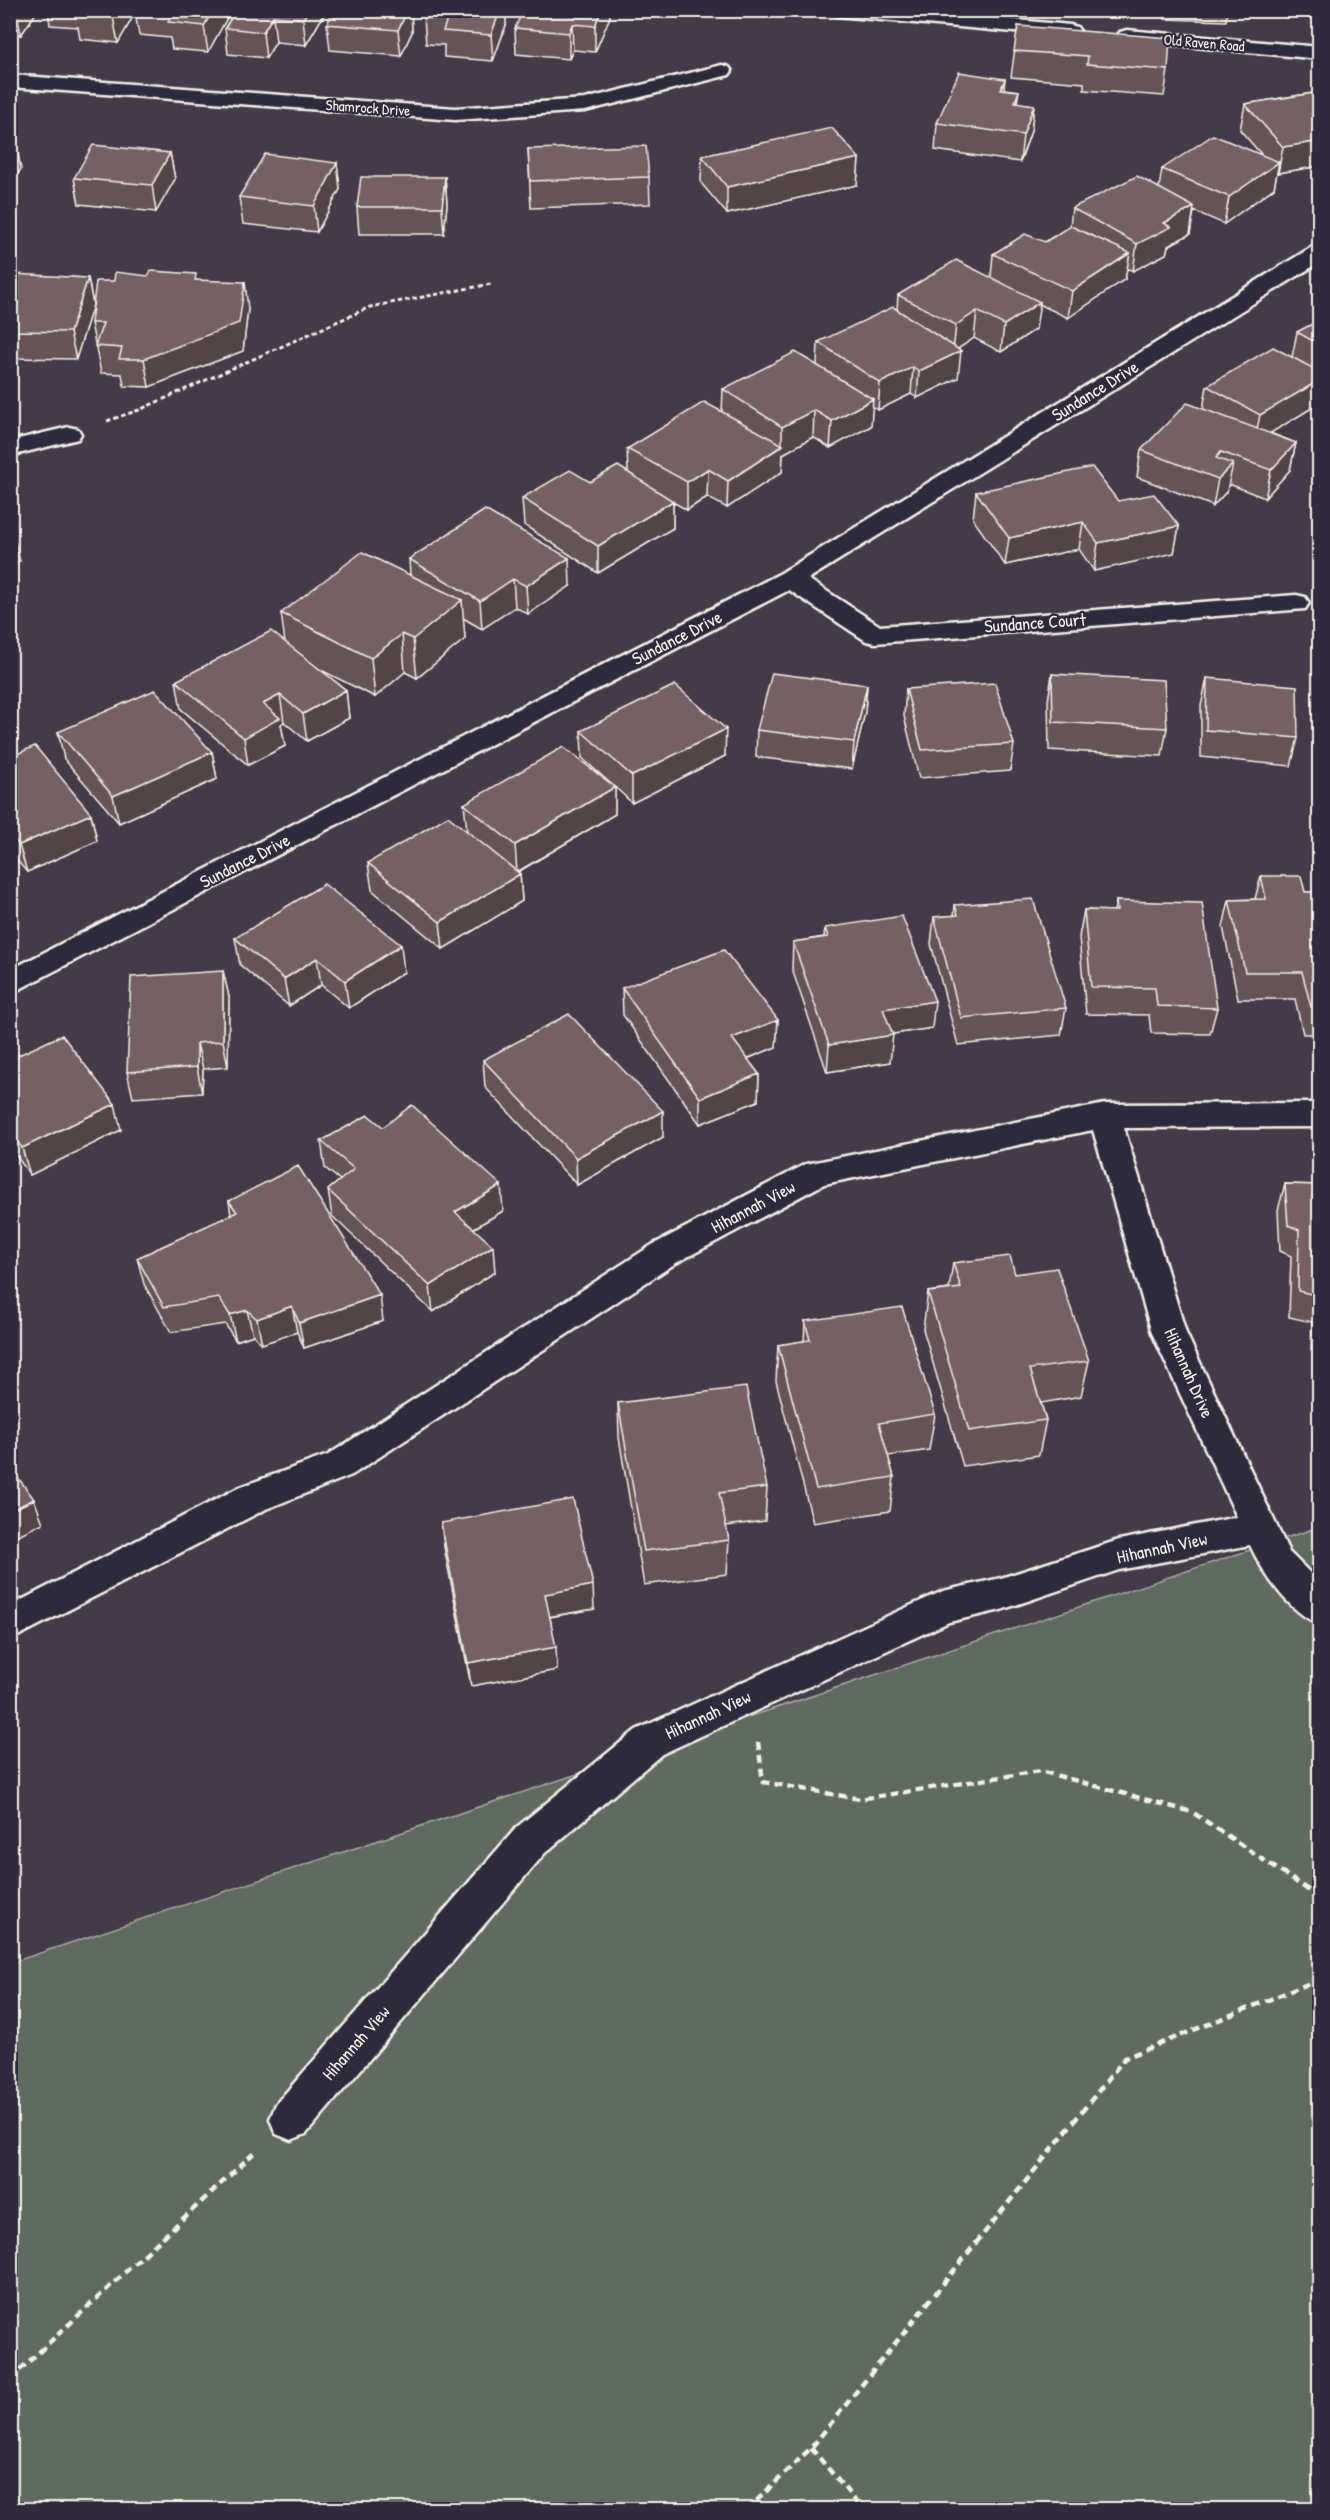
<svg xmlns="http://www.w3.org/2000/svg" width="1330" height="2520" font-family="'Patrick Hand',sans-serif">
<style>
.green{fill:#5f6b60;stroke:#aaaea4;stroke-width:1.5}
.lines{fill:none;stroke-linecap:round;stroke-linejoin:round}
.minor-casing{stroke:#f4f1e8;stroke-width:5}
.path-far1{stroke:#f4f1e8;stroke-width:3;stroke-dasharray:4.5 3;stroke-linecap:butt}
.path{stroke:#f4f1e8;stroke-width:4.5;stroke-dasharray:8 5;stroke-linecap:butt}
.minor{fill:#2f2a3d;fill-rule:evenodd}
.wall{fill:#655356;stroke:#f4f1e8;stroke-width:1.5}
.shaded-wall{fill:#534446;stroke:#f4f1e8;stroke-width:1.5}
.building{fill:#766164;stroke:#f4f1e8;stroke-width:1.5}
.labels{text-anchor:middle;stroke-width:4.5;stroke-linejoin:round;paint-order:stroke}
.far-street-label{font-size:15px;fill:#f4f1e8;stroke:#2f2a3d}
.street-label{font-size:18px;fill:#f4f1e8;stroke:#2f2a3d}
</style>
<rect width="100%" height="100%" fill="#443a49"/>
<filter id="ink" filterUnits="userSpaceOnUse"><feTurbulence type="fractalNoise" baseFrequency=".0167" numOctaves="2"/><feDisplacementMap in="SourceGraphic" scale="12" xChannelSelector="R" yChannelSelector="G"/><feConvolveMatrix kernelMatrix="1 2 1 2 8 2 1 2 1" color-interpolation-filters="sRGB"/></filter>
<g filter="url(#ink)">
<path class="green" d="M1319,1527V2509H11L10,1963Z"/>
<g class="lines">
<g class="minor-casing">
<path id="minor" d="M827,10H911L1070,25L1077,27L1080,31L1077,35L1070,37L837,16Z
M1127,30L1320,47V59L1120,40L1117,36L1120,32Z
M722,65L729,67L732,71L729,75L585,111L455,120L10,87V75L455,108L585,99Z
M1320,245V262L808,579L880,626L1296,595L1305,597L1309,603L1305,609L875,643L866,641L789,590L10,994V970L781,573L1312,247Z
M69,427L78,429L81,434L78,439L10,456V441Z
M1320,1103V1127L1124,1128L1186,1333L1289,1552L1320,1583V1624C1289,1613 1263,1573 1250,1545L1119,1570L1001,1610L949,1622L662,1754L545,1853L306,2134L291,2140L276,2134L270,2119L276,2104L517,1827L636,1730L943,1591L1001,1578L1119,1540L1237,1517L1152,1333L1093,1130L824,1184L676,1263L352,1475L266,1509L10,1640V1606L240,1487L328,1455L652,1245L806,1164L1105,1104Z"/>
</g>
<path class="path-far1" d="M107,421L139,410L370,307L491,284"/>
<path class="path" d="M758,1742L763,1782L860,1799L1040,1771L1192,1812L1320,1898
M10,2379L256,2151
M811,2448L863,2510
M747,2510L811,2448L1125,2058L1320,1979"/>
<use href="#minor" class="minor"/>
</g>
<path class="wall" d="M10,10H38L21,35L10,34Z
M48,10H231V11L208,52L172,49L170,38L139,35L135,13L118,43L80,39L78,27L50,25Z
M236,10H323V16L306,45L276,42L266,58L228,54L225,28Z
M334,10H411L412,32L401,56L330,50L327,24Z
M427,10H506V25L493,61L444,57V45L426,44L424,18Z
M1164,10H1228L1226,21L1165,19Z
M610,17L595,52L573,50L569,59L516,54L515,28Z
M1018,26L1168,70L1164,96L1084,90V83L1011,77Z
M1005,79L1004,89L1019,91L1017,103L1034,105L1031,131L1020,162L935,150L937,123Z
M1320,92V166L1277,173L1274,188L1224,224L1194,211L1190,234L1168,246L1166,254L1133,271L1127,268L1125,279L1068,318L1039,304L1036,329L1001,352L974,338L958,349V378L917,398L911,394L878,410L872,406L871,426L830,448L813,437L783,454L782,472L727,508L707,497L687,510L673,502V528L598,573L524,525L522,498L628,472L627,449L722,412L723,389L817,365L818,342L897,309L898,295L991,277L993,254L1045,242L1070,226L1072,208L1159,188L1162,169L1261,154L1240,130L1245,104Z
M528,149L649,177L650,204L531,208Z
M170,153L175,179L156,212L79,204L74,178Z
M702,156L859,158L857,185L727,214L701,183Z
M337,163L340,189L317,232L243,224L239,197Z
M445,177L447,204L444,234H359L357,207Z
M10,275L88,278L93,305L76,359L10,358Z
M197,280L248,309L243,351L149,387L124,386L122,374L101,373L91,323Z
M1320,320V403L1270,433L1296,443L1290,470L1265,498L1229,484L1227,491L1213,506L1137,477L1141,450L1203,409L1207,386L1292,357L1297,332Z
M976,492L1118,501L1179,526L1174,553L1094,571L1079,549L1005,565L973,519Z
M409,559L570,586L528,614L515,607L482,629L463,618L465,639L417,678L405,672L375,697L317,668L346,690L349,718L307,741L284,722L281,724L285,746L248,765L181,709L176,681L285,642L281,613L410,575Z
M1052,674L1167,728L1162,756L1049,750L1048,701Z
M1207,678L1298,738L1291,766L1201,757V706Z
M867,685L865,712L852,769L756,757L757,730Z
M906,689L1014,744L1010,771L919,778L904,716Z
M581,731L725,756L632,803L615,787V814L518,872L520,874L522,901L443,949L372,890L368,863L467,831L464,804L611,784L582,758Z
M58,732L212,752L217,779L119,823L64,759Z
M10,757L91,814L97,841L27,872L13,856L10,857Z
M1261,876L1305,892H1320V1034H1303L1295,999H1238L1223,927L1229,900L1255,899Z
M1116,901L1217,1008L1210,1034L1151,1033L1149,1015L1086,1014L1079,937L1084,910L1114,911Z
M955,905L1066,1008L1061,1035L958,1045L931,944L934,917L954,916Z
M825,928L932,1028L892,1034L890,1062L827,1072L792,969L793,942L824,937Z
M235,938L404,972L349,1008L321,985L289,1006L240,965Z
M223,971L229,997L228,1067L203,1069L202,1093L133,1098L127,1072Z
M622,988L778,1020L776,1047L747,1059L759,1074L758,1101L700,1124L623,1015Z
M10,1059L121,1130L30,1175L10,1147Z
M483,1060L663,1137L577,1185L485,1087Z
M321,1141L503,1211L473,1229L495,1272L433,1312L332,1216L328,1190L340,1180L325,1168Z
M1285,1184L1320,1185V1351L1311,1350L1312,1322L1289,1317L1291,1256L1280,1251L1278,1210Z
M229,1201L383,1321L304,1348L297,1332L262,1344L253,1335L236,1341L225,1324L171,1332L144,1284L137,1258L231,1215Z
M953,1263L1015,1274L1089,1361L1081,1396L1041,1403L1046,1420L1039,1455L963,1466L923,1329L928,1292L949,1289Z
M805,1321L935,1414L929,1450L888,1456L894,1477L890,1511L813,1523L776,1381L778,1345L804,1341Z
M618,1403L767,1487L765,1521L726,1526L729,1540L727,1574L644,1585L619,1438Z
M441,1523L594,1609L550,1617L557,1670L471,1686L444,1547Z"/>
<path class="shaded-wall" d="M16,10H38L21,35Z
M117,10H135V13L118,43L113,17Z
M213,10L231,11L208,52L204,26Z
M308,10H323V16L306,45L303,19Z
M408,10H411L412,32L401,56L398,30Z
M500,10H506V25L493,61L491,35Z
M601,10H609L610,17L595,52V26Z
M273,16L276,42L266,58L263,32Z
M572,24L573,50L569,59V33Z
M1034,105L1031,131L1020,162L1023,135Z
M1320,141V166L1278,173L1283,147Z
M16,143L21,169L10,187V151Z
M170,153L175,179L156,212L152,185Z
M859,158L857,185L727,214V187Z
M1279,162L1274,188L1224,224L1229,197Z
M337,163L340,189L317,232L314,206Z
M445,177L447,204L444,234L442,207Z
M1194,207L1190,234L1168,246L1166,254L1133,271L1137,244L1164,223Z
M1130,253L1125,279L1068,318L1072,291Z
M88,278L93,305L76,359L70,332Z
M245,282L248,309L243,351L149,387L144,359Z
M1040,302L1036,329L1001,352L1004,325Z
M977,311L974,338L953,352L956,325Z
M961,351L958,378L917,398L919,371Z
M913,367L911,394L878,410L880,383Z
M1320,380V403L1254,443L1260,415Z
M873,399L871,426L830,448L832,421Z
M814,410L813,437L783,454L782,472L727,508L728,481L782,446V427Z
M1296,443L1290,470L1265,498L1271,470Z
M1233,464L1227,491L1213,506L1218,479Z
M708,469L707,497L687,510V482Z
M673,501V528L598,573V546Z
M1083,522L1079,549L1005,565L1009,538Z
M1179,526L1174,553L1094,571L1098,543Z
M13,534L20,561L10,564V535Z
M569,558L570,586L528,614L526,586Z
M513,579L515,607L482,629L480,601Z
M462,600L465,639L417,678L413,639Z
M402,634L405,672L375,697L371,658Z
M867,685L865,712L852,769L854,742Z
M346,690L349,718L307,741L303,714Z
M280,695L284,722L281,724L285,746L248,765L244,738L263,704Z
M726,729L725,756L632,803V776Z
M212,752L217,779L119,823L113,796Z
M615,787V814L517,872L515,845Z
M91,814L97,841L27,872L19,845Z
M10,845L13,856L10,857Z
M520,874L522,901L443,949L440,922Z
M401,945L404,972L349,1008L345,981Z
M317,958L321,985L289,1006L284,979Z
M223,971L229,997L228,1067L223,1041Z
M935,1001L932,1028L880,1036L883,1009Z
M778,1020L776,1047L731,1065L732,1038Z
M893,1035L890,1062L827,1072L829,1045Z
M197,1043L203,1069L202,1093L197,1067Z
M759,1074L758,1101L700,1124V1098Z
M115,1104L121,1130L30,1175L22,1148Z
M663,1111V1137L577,1185L576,1158Z
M501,1185L503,1211L457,1238L455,1212Z
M493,1246L495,1272L433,1312L430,1286Z
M380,1295L383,1321L304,1348L299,1323Z
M292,1306L297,1332L262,1344L257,1319Z
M247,1310L253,1335L236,1341L230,1315Z
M34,1499L43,1523L10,1539V1511Z
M593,1585L594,1609L547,1617L545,1594Z
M556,1647L557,1670L471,1686L468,1663Z"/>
<path class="building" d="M77,10H117L113,17L75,13Z
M151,10H213L204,26L168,22L174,13Z
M236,10H308L303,19L273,16L263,32L225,28Z
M334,10H408L398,30L327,24Z
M427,10H500L491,35L443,31L447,19L424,18Z
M523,10H601L595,26L572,24L569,33L515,28Z
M1018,26L1170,38L1168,70L1087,64L1088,56L1014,51Z
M959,72L1005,79L1001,89L1019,91L1015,102L1034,105L1023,135L937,123Z
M1320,92V141L1283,147L1245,104Z
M832,128L859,158L727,187L702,156Z
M1213,135L1279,162L1229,197L1162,169Z
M10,142L16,143L10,151Z
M93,145L170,153L152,185L74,178Z
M646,146L649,177L530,181L528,149Z
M265,154L337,163L314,206L239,197Z
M1137,176L1194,207L1164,223L1171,227L1137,244L1072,208Z
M361,177H445L442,207H357Z
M1071,226L1130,253L1072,291L993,254L1025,234L1045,242Z
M956,260L1040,302L1004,325L977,311L956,325L898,295Z
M151,271L196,274L195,280L245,282L239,323L144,359H119L122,348L95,346L103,323H91L96,281H114L115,272L148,276Z
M13,274L88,278L70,332L10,331V275Z
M893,307L961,351L919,371L913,367L880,383L818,342Z
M1320,320V345L1297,332Z
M1273,347L1320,372V380L1260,415L1207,386Z
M795,352L873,399L832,421L814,410L782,427L723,389Z
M704,402L783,445L728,481L708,469L687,482L627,449Z
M1187,403L1296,443L1271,470L1221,452L1216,458L1233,464L1218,479L1141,450Z
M618,466L673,501L598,546L522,498L570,470L590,482Z
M1092,467L1118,501L1154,494L1179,526L1098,543L1083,522L1009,538L976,492Z
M485,510L569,558L526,586L513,579L480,601L409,559Z
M362,552L462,600L413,639L402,634L371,658L281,613Z
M271,631L346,690L303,714L280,695L263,704L280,718L244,738L176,681Z
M772,673L867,685L854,742L757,730Z
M1052,674L1164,680L1167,728L1053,722Z
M1207,678L1297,686L1298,738L1206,730Z
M995,683L1014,744L922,750L906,689Z
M675,685L726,729L632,776L581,731Z
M155,690L212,752L113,796L58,732Z
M35,746L91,814L19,845L10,834V757Z
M563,747L615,787L515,845L464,804Z
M448,816L520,874L440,922L368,863Z
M1261,876H1301L1305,892H1320V1007H1311L1302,972H1245L1229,900L1266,899Z
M324,884L401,945L345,981L317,958L284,979L235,938Z
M1033,899L1066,1008L961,1018L934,917L958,915L955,905Z
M1116,901L1202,903L1217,1008L1157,1006L1155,988L1091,987L1084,910L1117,911Z
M902,916L935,1001L883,1009L893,1035L829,1045L793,942L828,937L825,928Z
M724,950L778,1020L732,1038L759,1074L700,1098L622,988Z
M223,971V1041L197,1043V1067L127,1072L131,977Z
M569,1014L663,1111L576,1158L483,1060Z
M62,1035L115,1104L22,1148L10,1132V1059Z
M412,1105L501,1185L455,1212L493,1246L430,1286L328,1190L354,1169L321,1141L368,1115L383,1127Z
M298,1166L380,1295L299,1323L292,1306L257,1319L247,1310L230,1315L219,1298L164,1307L137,1258L237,1212L229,1201Z
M1285,1184L1320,1185V1296L1298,1291L1299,1230L1288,1225Z
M1010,1256L1015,1274L1057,1268L1089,1361L1030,1369L1046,1420L969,1431L928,1292L961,1288L953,1263Z
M902,1307L935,1414L879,1423L894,1477L816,1489L778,1345L810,1340L805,1321Z
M746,1387L767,1487L719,1493L729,1540L644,1551L618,1403Z
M10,1467L34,1499L10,1511Z
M573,1499L593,1585L545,1594L556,1647L468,1663L441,1523Z"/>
</g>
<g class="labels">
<g class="far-street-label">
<text transform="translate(1204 43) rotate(5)" y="5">Old Raven Road</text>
<text transform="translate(368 108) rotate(4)" y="5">Shamrock Drive</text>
</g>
<g class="street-label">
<text transform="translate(1095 391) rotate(-32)" y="6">Sundance Drive</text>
<text transform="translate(1035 623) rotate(-4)" y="6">Sundance Court</text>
<text transform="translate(677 638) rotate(-27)" y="6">Sundance Drive</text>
<text transform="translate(245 861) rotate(-27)" y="6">Sundance Drive</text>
<text transform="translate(753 1207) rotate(-28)" y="6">Hihannah View</text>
<text transform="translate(1189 1373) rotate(66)" y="6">Hihannah Drive</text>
<text transform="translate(1162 1548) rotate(-12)" y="6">Hihannah View</text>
<text transform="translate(708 1715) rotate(-25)" y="6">Hihannah View</text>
<text transform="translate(356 2043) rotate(-49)" y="6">Hihannah View</text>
</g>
</g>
<rect width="1330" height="2520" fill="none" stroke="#2f2a3d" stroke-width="36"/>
<rect x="18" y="18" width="1294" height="2484" fill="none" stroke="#f4f1e8" stroke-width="2" filter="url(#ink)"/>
</svg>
